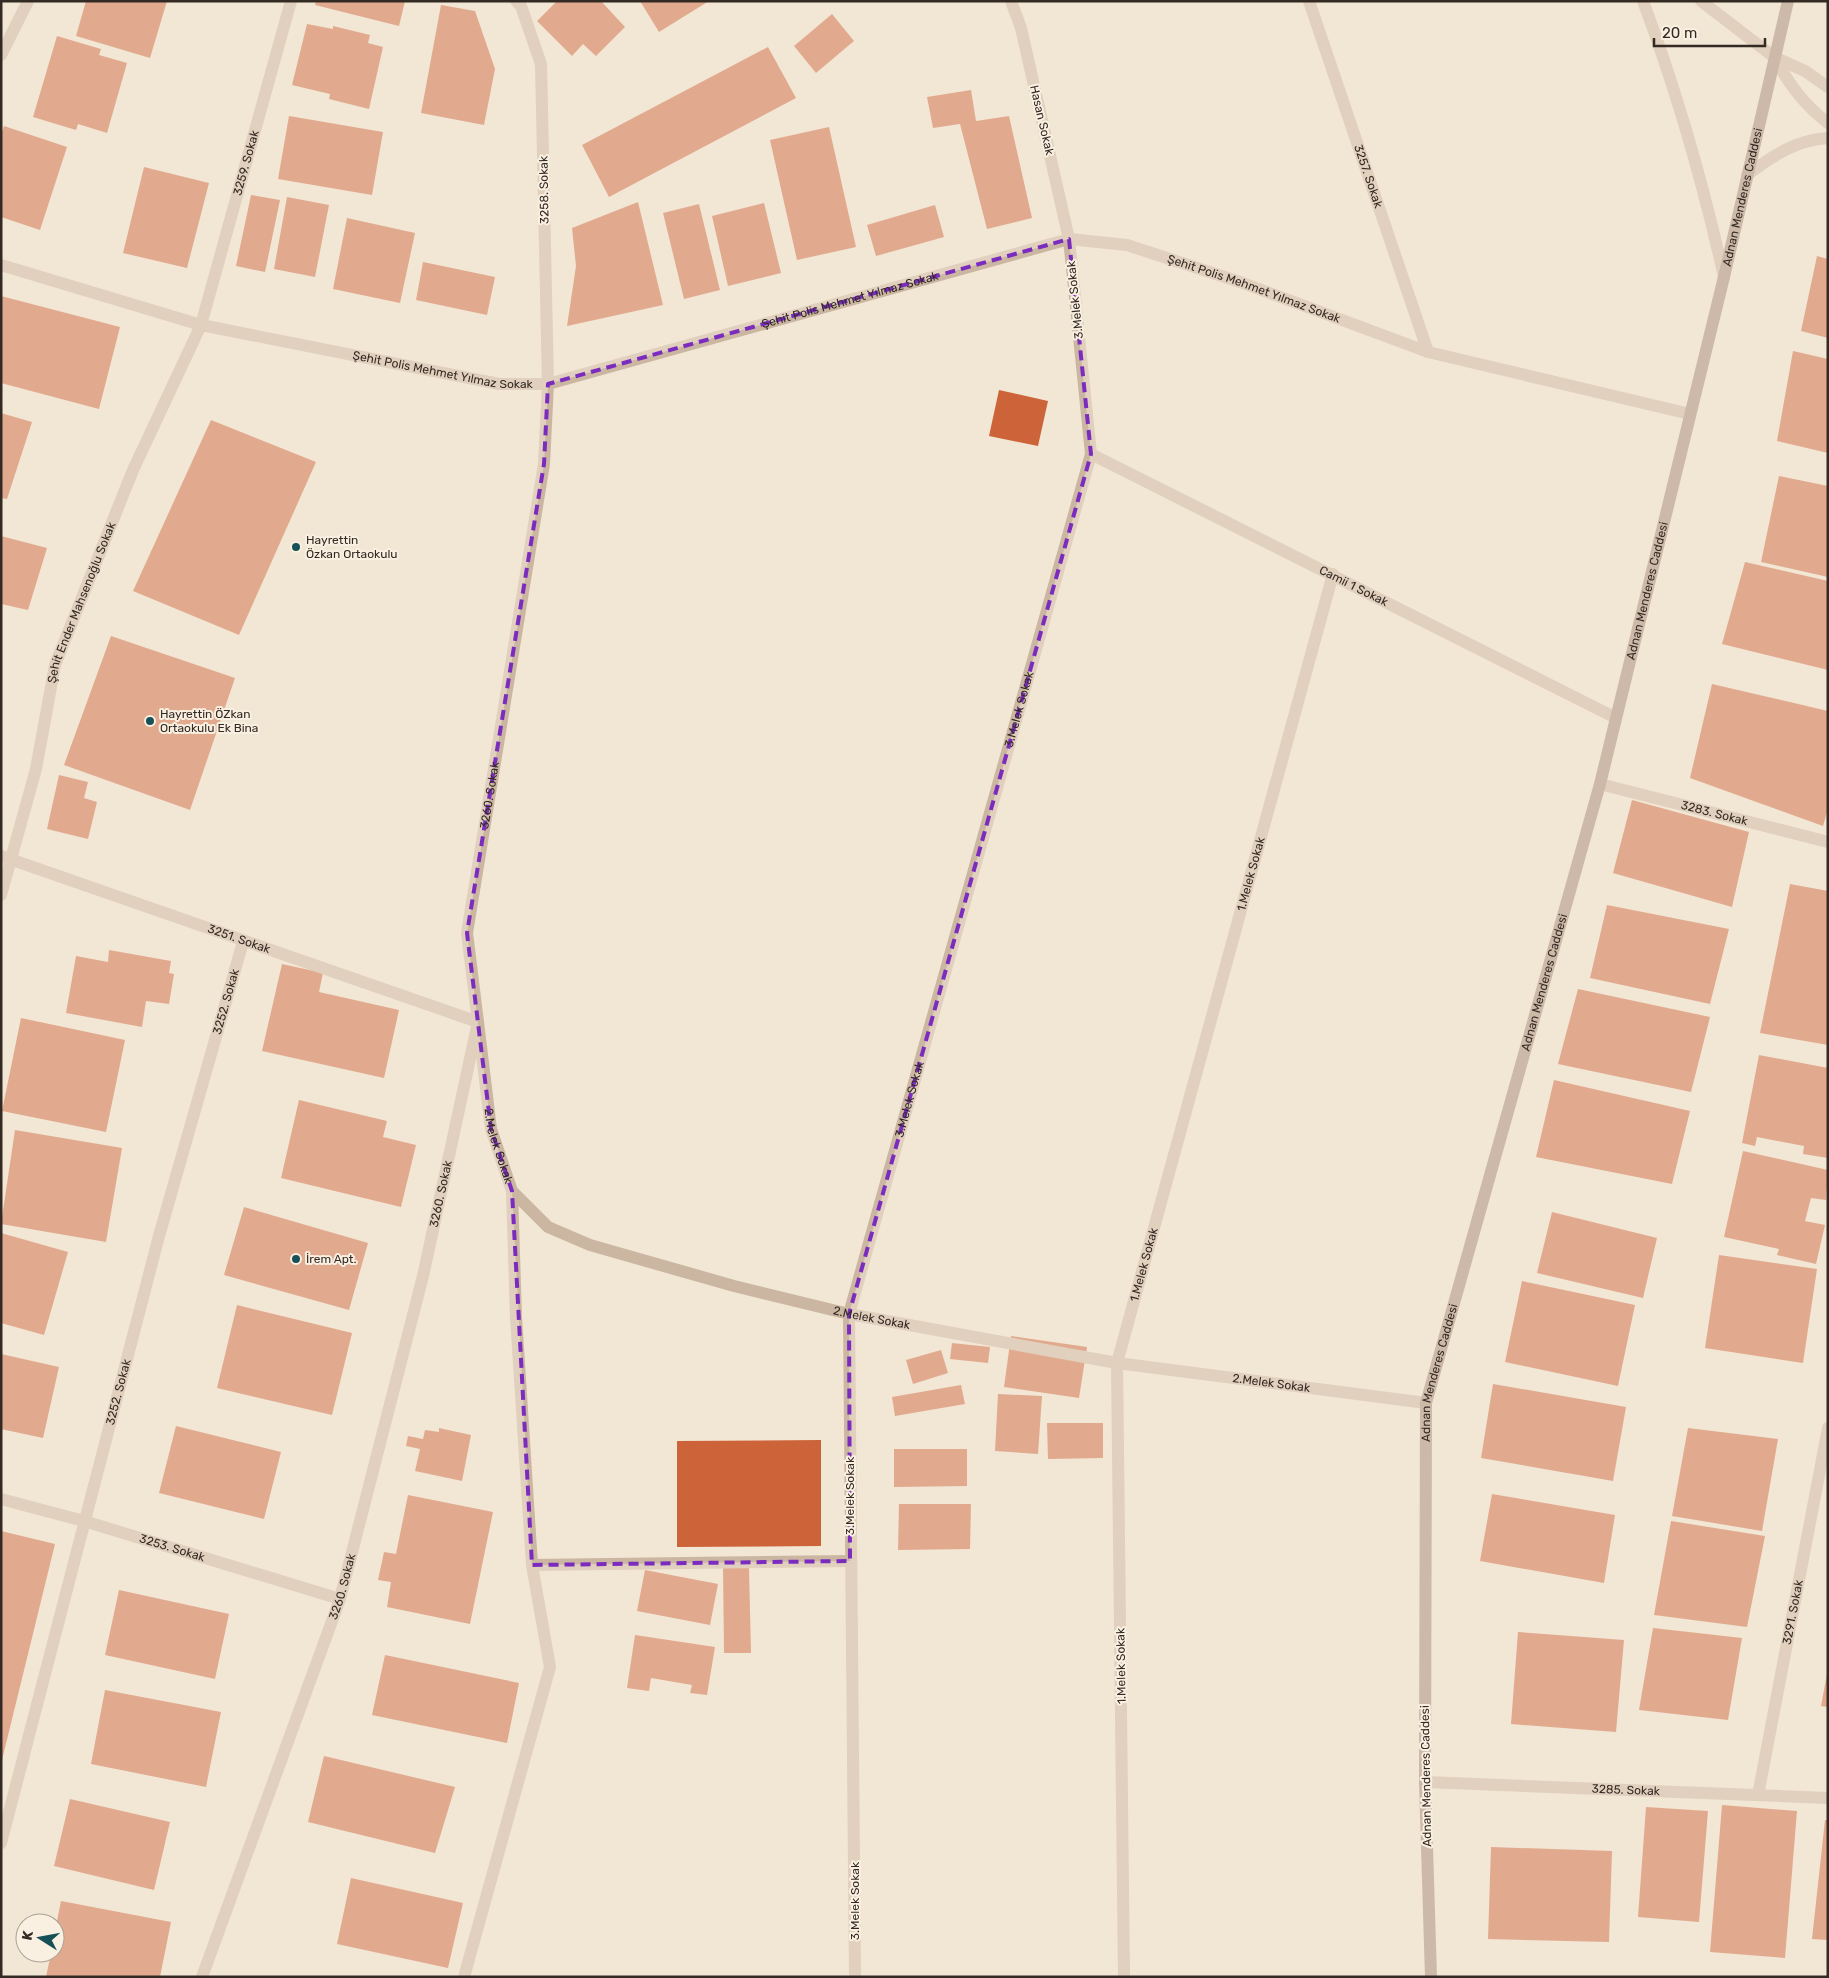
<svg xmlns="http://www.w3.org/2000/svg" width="1829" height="1978" font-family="Rubik,sans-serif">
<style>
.building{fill:#cd6338}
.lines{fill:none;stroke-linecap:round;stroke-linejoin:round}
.minor{stroke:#cab6a1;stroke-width:12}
.tertiary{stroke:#cab6a1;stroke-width:12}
.secondary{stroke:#9e8472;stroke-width:12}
.marked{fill:none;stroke:#7b2cbf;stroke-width:4;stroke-dasharray:10 6;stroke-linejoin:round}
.poi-dot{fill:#185057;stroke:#faf0e1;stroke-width:2}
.labels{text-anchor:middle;stroke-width:4;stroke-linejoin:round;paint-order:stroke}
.street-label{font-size:12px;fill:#342a24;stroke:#faf0e1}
.poi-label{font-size:12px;fill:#342a24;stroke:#faf0e1;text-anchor:start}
</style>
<rect width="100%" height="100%" fill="#f2e6d5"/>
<path class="building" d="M86,1H167L150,58L76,36Z
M316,1H405L399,26L315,5Z
M557,1H601L625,27L596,56L583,44L572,56L537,21Z
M640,1H709L659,32Z
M441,5L475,11L495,69L484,125L421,113Z
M832,14L854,41L816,73L794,46Z
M307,24L333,29V26L370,35L368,43L383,47L369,109L329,99L330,94L292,85Z
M57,36L101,49L99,55L127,63L107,133L78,124L76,130L33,117Z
M768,47L796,98L609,197L582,145Z
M971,90L976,121L1009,116L1032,218L987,229L960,124L933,128L927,97Z
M289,116L383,132L372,195L278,179Z
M4,126L67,147L40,230L1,217V135Z
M829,127L856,247L797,260L770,140Z
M144,167L209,183L187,268L123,253Z
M251,195L280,200L265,272L236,266Z
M287,197L329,205L315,277L274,269Z
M638,202L663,305L567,326L576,266L572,228Z
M764,203L781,273L728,286L712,216Z
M699,204L720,290L684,299L663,213Z
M935,205L944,237L876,256L867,225Z
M347,218L415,233L400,303L333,289Z
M1817,256L1828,259V338L1801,331Z
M423,262L495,277L487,315L416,300Z
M1,296L120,327L99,409L1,383Z
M1793,351L1828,359V453L1777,441Z
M999,390L1048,401L1038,446L989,436Z
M1,413L32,422L7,499L1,498Z
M211,420L316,462L239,635L133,591Z
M1779,476L1828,486V577L1761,562Z
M1,536L47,548L28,610L1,604Z
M1745,562L1828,581V670L1722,644Z
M111,636L235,678L190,810L64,765Z
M1712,684L1828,711V809L1823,826L1690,778Z
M59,775L88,782L84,798L97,802L88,839L47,829Z
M1632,800L1749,832L1732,907L1613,873Z
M1790,884L1828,891V1045L1760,1033Z
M1607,905L1729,929L1710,1004L1590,978Z
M109,950L171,961L169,973L174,974L169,1004L146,1001L142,1027L66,1013L76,956L108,962Z
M282,964L323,973L319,992L399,1010L384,1078L262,1051Z
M1578,989L1710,1017L1691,1092L1558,1064Z
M21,1018L125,1040L106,1132L2,1111Z
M1759,1055L1828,1068V1158L1803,1154L1804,1146L1757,1137L1755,1146L1742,1143Z
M1554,1080L1690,1111L1672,1184L1536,1157Z
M299,1100L387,1121L383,1137L416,1145L401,1207L281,1178Z
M15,1130L122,1148L106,1242L1,1224Z
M1743,1151L1828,1170L1826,1200L1811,1198L1805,1221L1825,1225L1816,1264L1777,1255L1779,1249L1724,1237Z
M244,1207L368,1243L349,1310L224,1275Z
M1552,1212L1657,1238L1643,1298L1537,1273Z
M1,1233L68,1252L44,1335L1,1323Z
M1719,1255L1817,1269L1803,1363L1705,1348Z
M1522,1281L1635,1305L1618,1386L1505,1362Z
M237,1305L352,1333L332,1415L217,1388Z
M1011,1336L1087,1347L1079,1398L1004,1387Z
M952,1343L990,1347L988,1363L950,1359Z
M941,1350L948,1373L913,1384L906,1360Z
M1,1354L59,1367L43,1438L1,1429Z
M1493,1384L1626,1407L1613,1481L1481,1458Z
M961,1385L965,1404L895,1416L892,1397Z
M998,1394L1042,1396L1038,1454L995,1451Z
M1047,1423H1103V1458L1048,1459Z
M176,1426L281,1452L264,1519L159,1493Z
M439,1428L471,1435L462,1481L415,1471L420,1449L406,1446L408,1436L423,1439L425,1430L439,1432Z
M1688,1428L1778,1439L1762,1531L1672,1516Z
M821,1440V1546L677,1547V1441Z
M894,1449H967V1486L894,1487Z
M1492,1494L1615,1515L1604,1583L1480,1561Z
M408,1495L493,1512L470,1624L387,1607L391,1582L378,1580L384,1552L396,1554Z
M899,1504H971L970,1549L898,1550Z
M1671,1521L1765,1536L1747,1627L1654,1615Z
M1,1531L55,1544L2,1760L1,1759Z
M723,1568H749L751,1653H724Z
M645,1570L718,1584L710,1625L637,1611Z
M119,1590L229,1614L215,1679L105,1655Z
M1653,1628L1742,1638L1728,1720L1639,1710Z
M1518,1632L1624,1640L1616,1732L1511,1724Z
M635,1635L715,1647L707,1695L690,1693L692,1685L651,1678L649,1691L627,1688Z
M385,1655L519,1683L507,1743L372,1715Z
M1827,1674H1828V1707L1821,1706Z
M105,1690L221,1712L206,1787L91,1764Z
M324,1756L455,1787L435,1853L308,1822Z
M70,1799L170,1822L154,1890L54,1866Z
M1722,1805L1797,1811L1785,1958L1710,1952Z
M1646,1807L1708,1811L1699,1922L1638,1917Z
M1825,1820H1828V1940L1812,1939Z
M1491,1847L1612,1851L1609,1942L1488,1939Z
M351,1878L463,1903L448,1968L337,1944Z
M61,1901L171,1922L160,1977H46L51,1953H55V1931Z"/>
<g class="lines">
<g class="minor">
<path id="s1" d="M1309,1L1428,352"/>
<path d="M1,55L28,1"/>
<path id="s2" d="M1,265L201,325L499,384H548L1069,239L1127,245L1240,282L1428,352L1690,414"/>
<path id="s3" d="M1091,454L1616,718"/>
<path id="s4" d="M1600,784L1828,842"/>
<path id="s5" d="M1,856L478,1022L491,1129L512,1191L548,1227L590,1245L734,1286L849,1314L1117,1363L1426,1403"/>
<path id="s6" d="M1,895L36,769L55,665L133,470L201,325L291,1"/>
<path id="s7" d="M1,1499L84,1521L340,1599"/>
<path d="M532,1565L850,1561"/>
<path id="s8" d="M1425,1782L1828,1798"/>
<path id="s9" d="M1758,1795L1828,1428"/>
<path id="s10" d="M202,1977L340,1599L423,1276L478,1022L467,933L544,464L548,384L541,64L521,6L516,1"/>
<path d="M464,1977L550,1667L532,1565L516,1317L512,1191"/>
<path id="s11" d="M855,1977L849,1314L1091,454L1069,239L1021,28L1011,1"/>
<path id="s12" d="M1124,1977L1117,1363L1333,574"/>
</g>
<g class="tertiary">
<path d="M1643,1C1677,92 1703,183 1724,277"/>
<path d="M1701,1L1774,57L1805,71L1828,87"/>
<path d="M1774,57C1789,84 1804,105 1828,123"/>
<path d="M1747,175C1772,156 1796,140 1828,138"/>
<path id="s13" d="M1,1843L159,1236L243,942"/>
</g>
<path class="secondary" id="s14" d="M1431,1977L1425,1782L1426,1403L1600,784L1724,277L1788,1"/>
</g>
<path d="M0 0H1829V1978H0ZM1069,239L1091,454L849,1314L850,1561L532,1565L512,1191L491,1129L467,933L544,464L548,384Z" fill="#f2e6d5" fill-opacity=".55" fill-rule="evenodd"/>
<path class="marked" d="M1069,239L1091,454L849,1314L850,1561L532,1565L512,1191L491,1129L467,933L544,464L548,384Z"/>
<g class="poi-dot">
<circle cx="296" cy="547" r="5"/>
<circle cx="150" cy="721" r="5"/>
<circle cx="296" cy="1259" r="5"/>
</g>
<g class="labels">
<g class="street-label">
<text transform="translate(1042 120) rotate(77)" y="4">Hasan Sokak</text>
<text dy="4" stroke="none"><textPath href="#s6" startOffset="775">3259. Sokak</textPath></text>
<text dy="4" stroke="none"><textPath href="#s1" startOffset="185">3257. Sokak</textPath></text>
<text transform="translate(544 190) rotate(-91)" y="4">3258. Sokak</text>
<text dy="4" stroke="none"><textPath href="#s14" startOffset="1821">Adnan Menderes Caddesi</textPath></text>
<text dy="4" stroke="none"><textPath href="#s2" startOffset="1295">Şehit Polis Mehmet Yılmaz Sokak</textPath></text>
<text dy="4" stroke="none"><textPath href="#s2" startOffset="875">Şehit Polis Mehmet Yılmaz Sokak</textPath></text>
<text transform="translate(1075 300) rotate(-96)" y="4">3.Melek Sokak</text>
<text dy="4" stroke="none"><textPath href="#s2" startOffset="455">Şehit Polis Mehmet Yılmaz Sokak</textPath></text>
<text dy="4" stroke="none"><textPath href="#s3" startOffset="294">Camii 1 Sokak</textPath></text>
<text dy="4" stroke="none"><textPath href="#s14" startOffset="1416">Adnan Menderes Caddesi</textPath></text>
<text dy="4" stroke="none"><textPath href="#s6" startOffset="304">Şehit Ender Mahsenoğlu Sokak</textPath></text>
<text dy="4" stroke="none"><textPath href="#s11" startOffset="1291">3.Melek Sokak</textPath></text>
<text dy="4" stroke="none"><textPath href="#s10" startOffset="1225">3260. Sokak</textPath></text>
<text dy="4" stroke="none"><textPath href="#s4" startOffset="118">3283. Sokak</textPath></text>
<text dy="4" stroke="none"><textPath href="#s12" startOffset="1121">1.Melek Sokak</textPath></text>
<text dy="4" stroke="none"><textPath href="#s5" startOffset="252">3251. Sokak</textPath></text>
<text dy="4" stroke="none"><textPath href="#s14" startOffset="1011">Adnan Menderes Caddesi</textPath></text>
<text dy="4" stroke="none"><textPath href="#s13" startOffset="871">3252. Sokak</textPath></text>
<text dy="4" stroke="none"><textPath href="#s11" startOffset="886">3.Melek Sokak</textPath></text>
<text dy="4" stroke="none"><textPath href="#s5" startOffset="631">2.Melek Sokak</textPath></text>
<text dy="4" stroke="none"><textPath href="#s10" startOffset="820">3260. Sokak</textPath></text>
<text dy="4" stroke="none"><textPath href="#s12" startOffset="716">1.Melek Sokak</textPath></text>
<text dy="4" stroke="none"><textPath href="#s5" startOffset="1066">2.Melek Sokak</textPath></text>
<text dy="4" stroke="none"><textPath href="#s14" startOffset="606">Adnan Menderes Caddesi</textPath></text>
<text dy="4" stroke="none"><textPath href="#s5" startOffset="1471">2.Melek Sokak</textPath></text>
<text dy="4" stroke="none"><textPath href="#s13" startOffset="466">3252. Sokak</textPath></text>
<text transform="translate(850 1496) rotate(-90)" y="4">3.Melek Sokak</text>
<text dy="4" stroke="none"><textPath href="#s7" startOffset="178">3253. Sokak</textPath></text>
<text dy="4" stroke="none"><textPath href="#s10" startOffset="415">3260. Sokak</textPath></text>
<text dy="4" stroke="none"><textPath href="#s9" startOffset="186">3291. Sokak</textPath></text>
<text transform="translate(1121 1666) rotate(-91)" y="4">1.Melek Sokak</text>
<text transform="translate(1426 1776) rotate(-91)" y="4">Adnan Menderes Caddesi</text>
<text dy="4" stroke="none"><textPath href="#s8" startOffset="201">3285. Sokak</textPath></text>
<text transform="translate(855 1901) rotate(-90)" y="4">3.Melek Sokak</text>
</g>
<g class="poi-label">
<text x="306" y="544">Hayrettin<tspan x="306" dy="14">Özkan Ortaokulu</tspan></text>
<text x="160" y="718">Hayrettin ÖZkan<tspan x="160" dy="14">Ortaokulu Ek Bina</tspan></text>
<text x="306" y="1263">İrem Apt.</text>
</g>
</g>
<rect width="1829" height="1978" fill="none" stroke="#342a24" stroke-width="5"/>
<g transform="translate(40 1938) rotate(281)"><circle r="24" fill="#faf0e1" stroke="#aba195"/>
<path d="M0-4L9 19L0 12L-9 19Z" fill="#185057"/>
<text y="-8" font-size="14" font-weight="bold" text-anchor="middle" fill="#342a24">K</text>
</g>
<path d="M1654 38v8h111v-8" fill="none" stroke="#342a24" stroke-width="2.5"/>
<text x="1662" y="38" font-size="15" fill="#342a24" stroke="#faf0e1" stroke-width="4" paint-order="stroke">20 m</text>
</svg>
